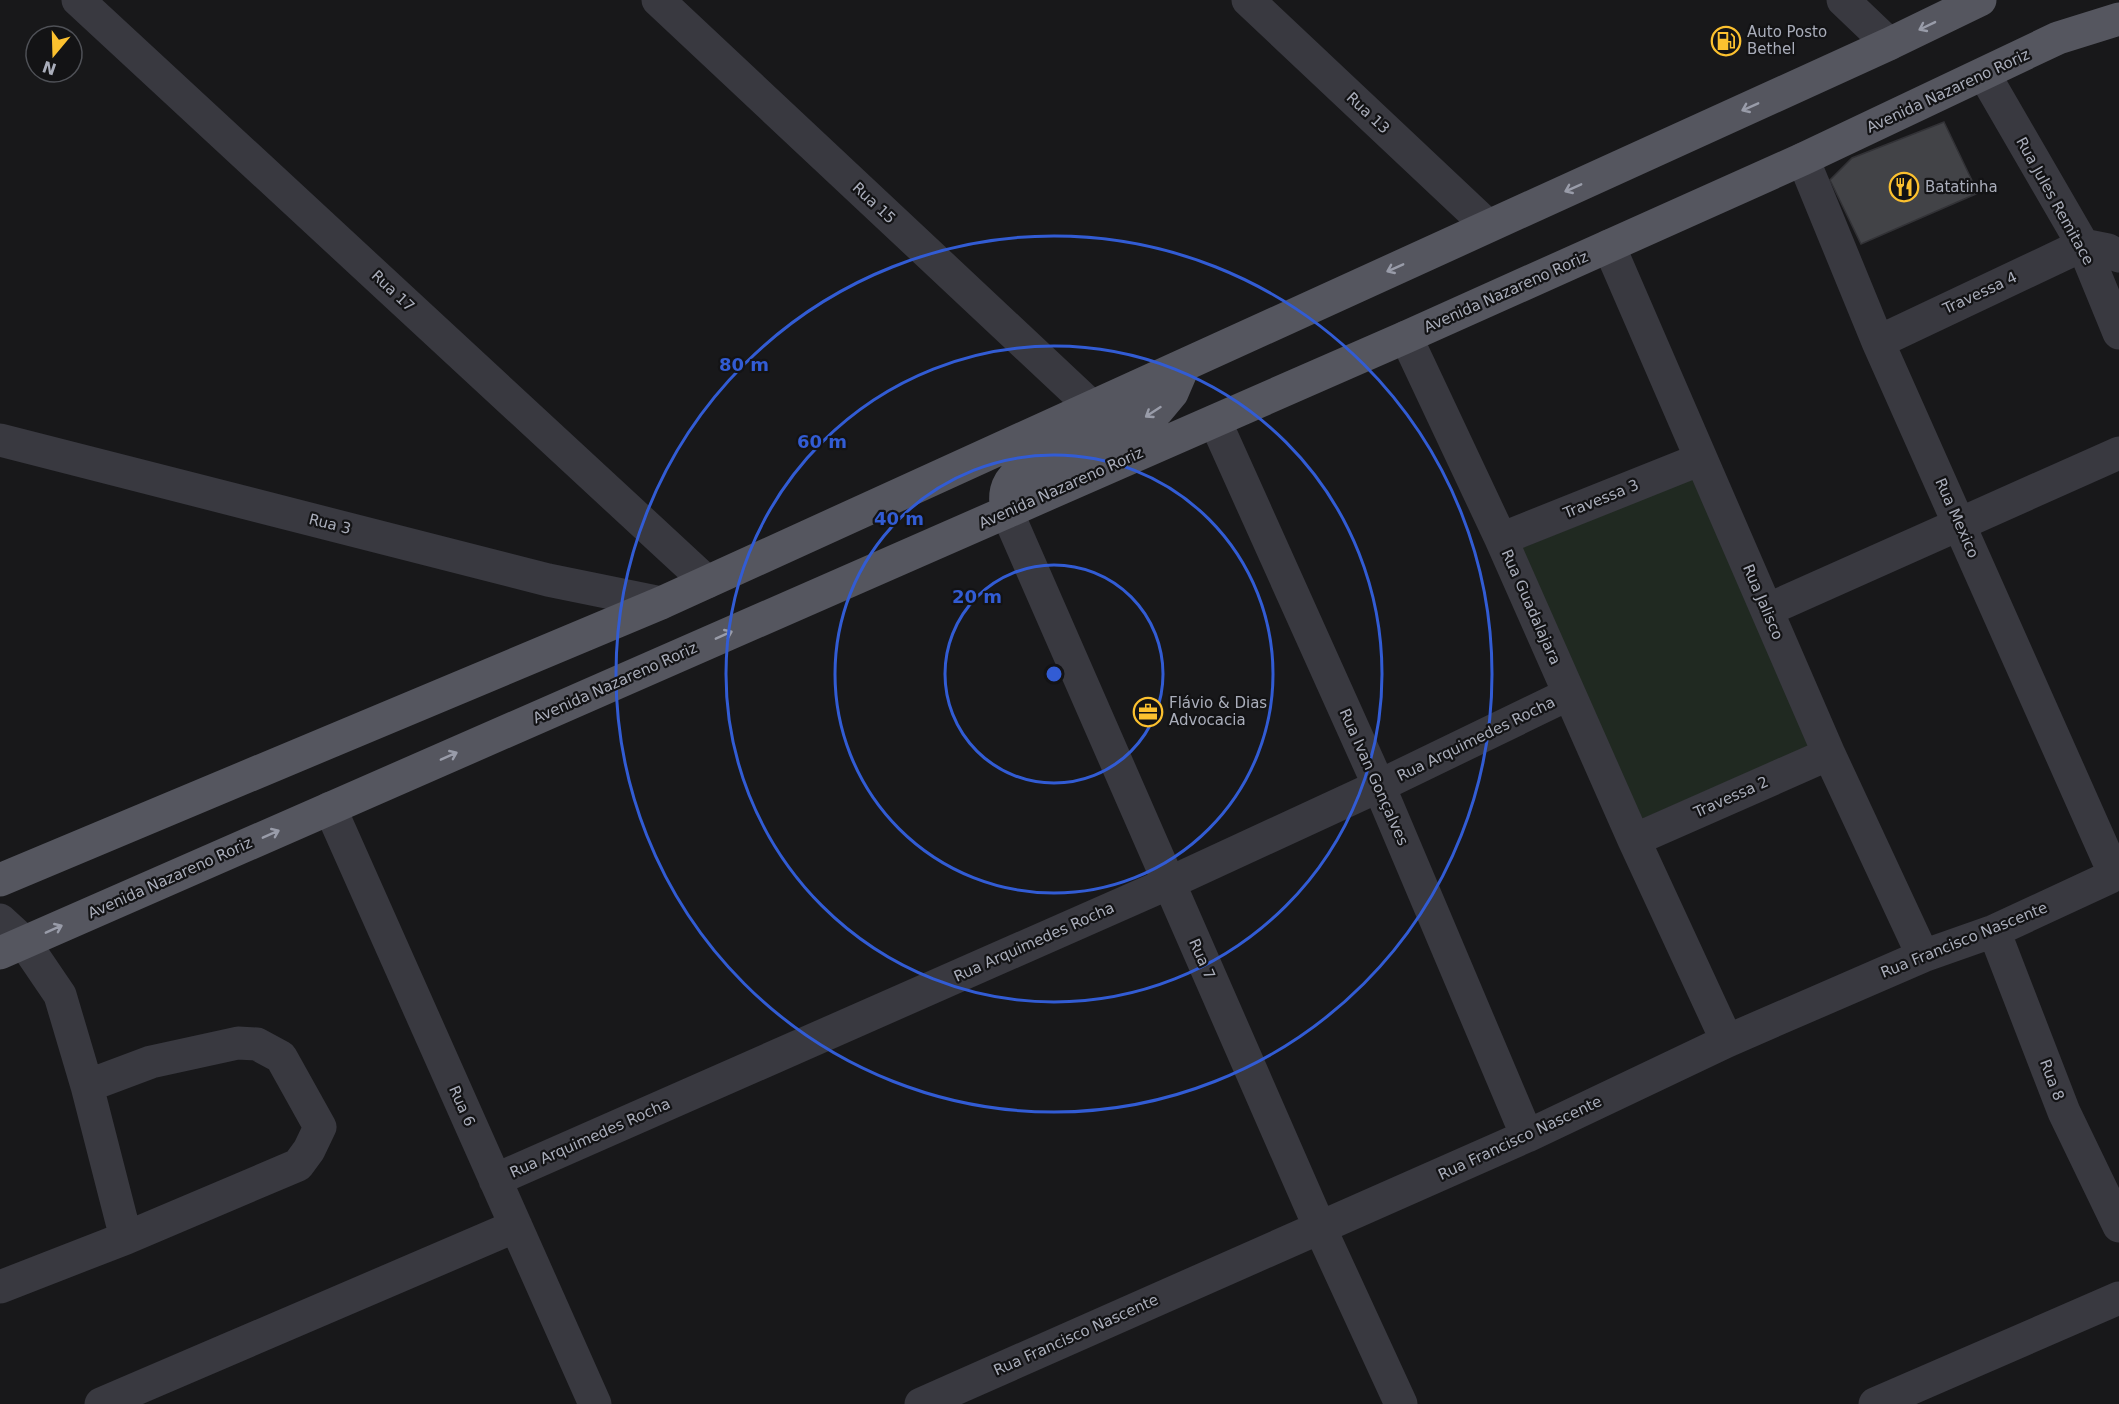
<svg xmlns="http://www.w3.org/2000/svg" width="2119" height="1404" font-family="'DejaVu Sans',sans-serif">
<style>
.green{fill:#202921}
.building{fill:#424347;stroke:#323236;stroke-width:1.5}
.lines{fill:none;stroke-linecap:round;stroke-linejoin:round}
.minor{stroke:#393940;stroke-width:33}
.major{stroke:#55565f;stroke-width:33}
.oneway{stroke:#999ca9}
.ring{fill:none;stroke:#325cd4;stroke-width:3}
.labels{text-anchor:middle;stroke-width:4.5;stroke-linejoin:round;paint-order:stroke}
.poi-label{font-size:15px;fill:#aaaebb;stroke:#131315;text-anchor:start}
.street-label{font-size:15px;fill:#aaaebb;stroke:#131315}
.centre{fill:#325cd4;stroke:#131315;stroke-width:3}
.ring-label{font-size:18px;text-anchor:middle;font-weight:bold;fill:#325cd4;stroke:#131315;stroke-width:4.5;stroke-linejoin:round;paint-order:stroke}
</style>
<rect width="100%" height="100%" fill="#18181a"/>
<path class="green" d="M1697,477L1813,744L1637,821L1517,550Z"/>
<path class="building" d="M1944,122L1978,193L1861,244L1830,180L1852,158Z"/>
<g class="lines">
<path class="minor" d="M78,0L707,582
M658,0L1091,406
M1248,0L1488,226
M1843,0L1889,44
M1984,74L2083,245L2119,333
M1803,159L1878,342L2115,875
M1609,246L1829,754L1923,956
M1406,337L1501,539L1634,840L1727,1041
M1878,342L2083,245L2108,250L2119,256
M1215,421L1379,786L1527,1136
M0,440L548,580L661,603
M1007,512L1320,1228L1401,1404
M1501,539L1701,459
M1767,610L2119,453
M330,808L595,1404
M1634,840L1829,754
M0,920L24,942L60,995L87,1086L126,1238
M1994,931L2064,1112L2119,1226
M495,1180L1169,883L1379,786L1569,694
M0,1287L126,1238L298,1165L309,1150L320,1127L281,1057L257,1044L238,1043L151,1062L87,1086
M101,1404L516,1226
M921,1404L1527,1136L1727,1041L1923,956L1994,931L2119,873
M1875,1404L2119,1298"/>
<path class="major" d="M1007,512C1004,496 1005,484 1018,473L1105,436L1157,411L1172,393L1184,365
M0,880L661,603L1889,44L1980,0
M0,953L1406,337L1803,159L2058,38L2119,19"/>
</g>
<defs><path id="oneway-shaft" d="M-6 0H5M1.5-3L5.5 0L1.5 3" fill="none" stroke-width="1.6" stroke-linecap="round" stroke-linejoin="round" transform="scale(1.5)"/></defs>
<g class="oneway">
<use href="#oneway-shaft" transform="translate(1927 26) rotate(154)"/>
<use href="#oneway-shaft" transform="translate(1750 107) rotate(156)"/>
<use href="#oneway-shaft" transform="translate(1573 188) rotate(156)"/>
<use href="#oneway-shaft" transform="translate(1395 268) rotate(156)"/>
<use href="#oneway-shaft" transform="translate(1153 412) rotate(147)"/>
<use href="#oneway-shaft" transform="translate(724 635) rotate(-24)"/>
<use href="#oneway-shaft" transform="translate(449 756) rotate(-24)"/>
<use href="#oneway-shaft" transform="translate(271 834) rotate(-24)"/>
<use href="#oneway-shaft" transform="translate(54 929) rotate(-24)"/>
</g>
<g class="ring">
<circle cx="1054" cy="674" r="109"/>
<circle cx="1054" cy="674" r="219"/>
<circle cx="1054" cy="674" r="328"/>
<circle cx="1054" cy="674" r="438"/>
</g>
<defs>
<g id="fuel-ring" transform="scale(1.5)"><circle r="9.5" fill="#131315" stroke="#fcc12f" stroke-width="1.5"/><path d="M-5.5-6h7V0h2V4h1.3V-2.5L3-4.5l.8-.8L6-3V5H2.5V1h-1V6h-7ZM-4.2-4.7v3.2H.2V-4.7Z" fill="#fcc12f"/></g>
<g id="restaurant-ring" transform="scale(1.5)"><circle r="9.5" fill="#131315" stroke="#fcc12f" stroke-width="1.5"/><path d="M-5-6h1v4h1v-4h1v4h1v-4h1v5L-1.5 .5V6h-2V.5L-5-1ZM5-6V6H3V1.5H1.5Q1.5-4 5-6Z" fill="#fcc12f"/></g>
<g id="office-ring" transform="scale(1.5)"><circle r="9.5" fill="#131315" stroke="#fcc12f" stroke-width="1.5"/><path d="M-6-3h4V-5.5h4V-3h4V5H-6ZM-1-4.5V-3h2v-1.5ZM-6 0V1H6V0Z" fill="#fcc12f"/></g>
</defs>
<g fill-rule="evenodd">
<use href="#fuel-ring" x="1726" y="41"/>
<use href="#restaurant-ring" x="1904" y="187"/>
<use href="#office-ring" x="1148" y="712"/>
</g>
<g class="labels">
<g class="poi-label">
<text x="1747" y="37">Auto Posto<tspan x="1747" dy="17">Bethel</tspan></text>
<text x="1925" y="192">Batatinha</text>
<text x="1169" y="708">Flávio &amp; Dias<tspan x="1169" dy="17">Advocacia</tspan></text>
</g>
<g class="street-label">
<text transform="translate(1948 91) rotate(-25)" y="5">Avenida Nazareno Roriz</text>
<text transform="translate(1368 113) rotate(43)" y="5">Rua 13</text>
<text transform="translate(2055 201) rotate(61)" y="5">Rua Jules Remitace</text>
<text transform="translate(874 203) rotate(43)" y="5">Rua 15</text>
<text transform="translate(393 291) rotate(43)" y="5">Rua 17</text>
<text transform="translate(1506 292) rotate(-24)" y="5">Avenida Nazareno Roriz</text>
<text transform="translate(1980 293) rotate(-25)" y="5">Travessa 4</text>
<text transform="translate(1061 488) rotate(-24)" y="5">Avenida Nazareno Roriz</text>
<text transform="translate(1601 499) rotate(-22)" y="5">Travessa 3</text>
<text transform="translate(1957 518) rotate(66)" y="5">Rua Mexico</text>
<text transform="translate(330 524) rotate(14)" y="5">Rua 3</text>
<text transform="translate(1763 602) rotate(67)" y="5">Rua Jalisco</text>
<text transform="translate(1531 607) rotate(66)" y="5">Rua Guadalajara</text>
<text transform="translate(615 683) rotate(-24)" y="5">Avenida Nazareno Roriz</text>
<text transform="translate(1476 739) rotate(-26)" y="5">Rua Arquimedes Rocha</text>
<text transform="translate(1374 777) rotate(66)" y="5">Rua Ivan Gonçalves</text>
<text transform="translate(1731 797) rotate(-24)" y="5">Travessa 2</text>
<text transform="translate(170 878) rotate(-24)" y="5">Avenida Nazareno Roriz</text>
<text transform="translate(1964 940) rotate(-22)" y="5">Rua Francisco Nascente</text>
<text transform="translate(1034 942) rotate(-24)" y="5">Rua Arquimedes Rocha</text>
<text transform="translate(1202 959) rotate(66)" y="5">Rua 7</text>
<text transform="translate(2052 1080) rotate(69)" y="5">Rua 8</text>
<text transform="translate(462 1106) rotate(66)" y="5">Rua 6</text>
<text transform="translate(590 1138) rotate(-24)" y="5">Rua Arquimedes Rocha</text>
<text transform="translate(1520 1138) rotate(-25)" y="5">Rua Francisco Nascente</text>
<text transform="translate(1076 1335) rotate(-24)" y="5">Rua Francisco Nascente</text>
</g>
</g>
<circle cx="1054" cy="674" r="9" class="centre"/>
<g class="ring-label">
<text x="744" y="371">80 m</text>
<text x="822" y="448">60 m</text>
<text x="899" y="525">40 m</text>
<text x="977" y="603">20 m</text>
</g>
<g transform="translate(54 54) rotate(199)"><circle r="28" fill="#131315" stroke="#4f5157" stroke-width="1.5"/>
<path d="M0-4.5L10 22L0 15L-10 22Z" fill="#fcc12f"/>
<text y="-9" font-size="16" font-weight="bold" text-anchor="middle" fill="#aaaebb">N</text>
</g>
</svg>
